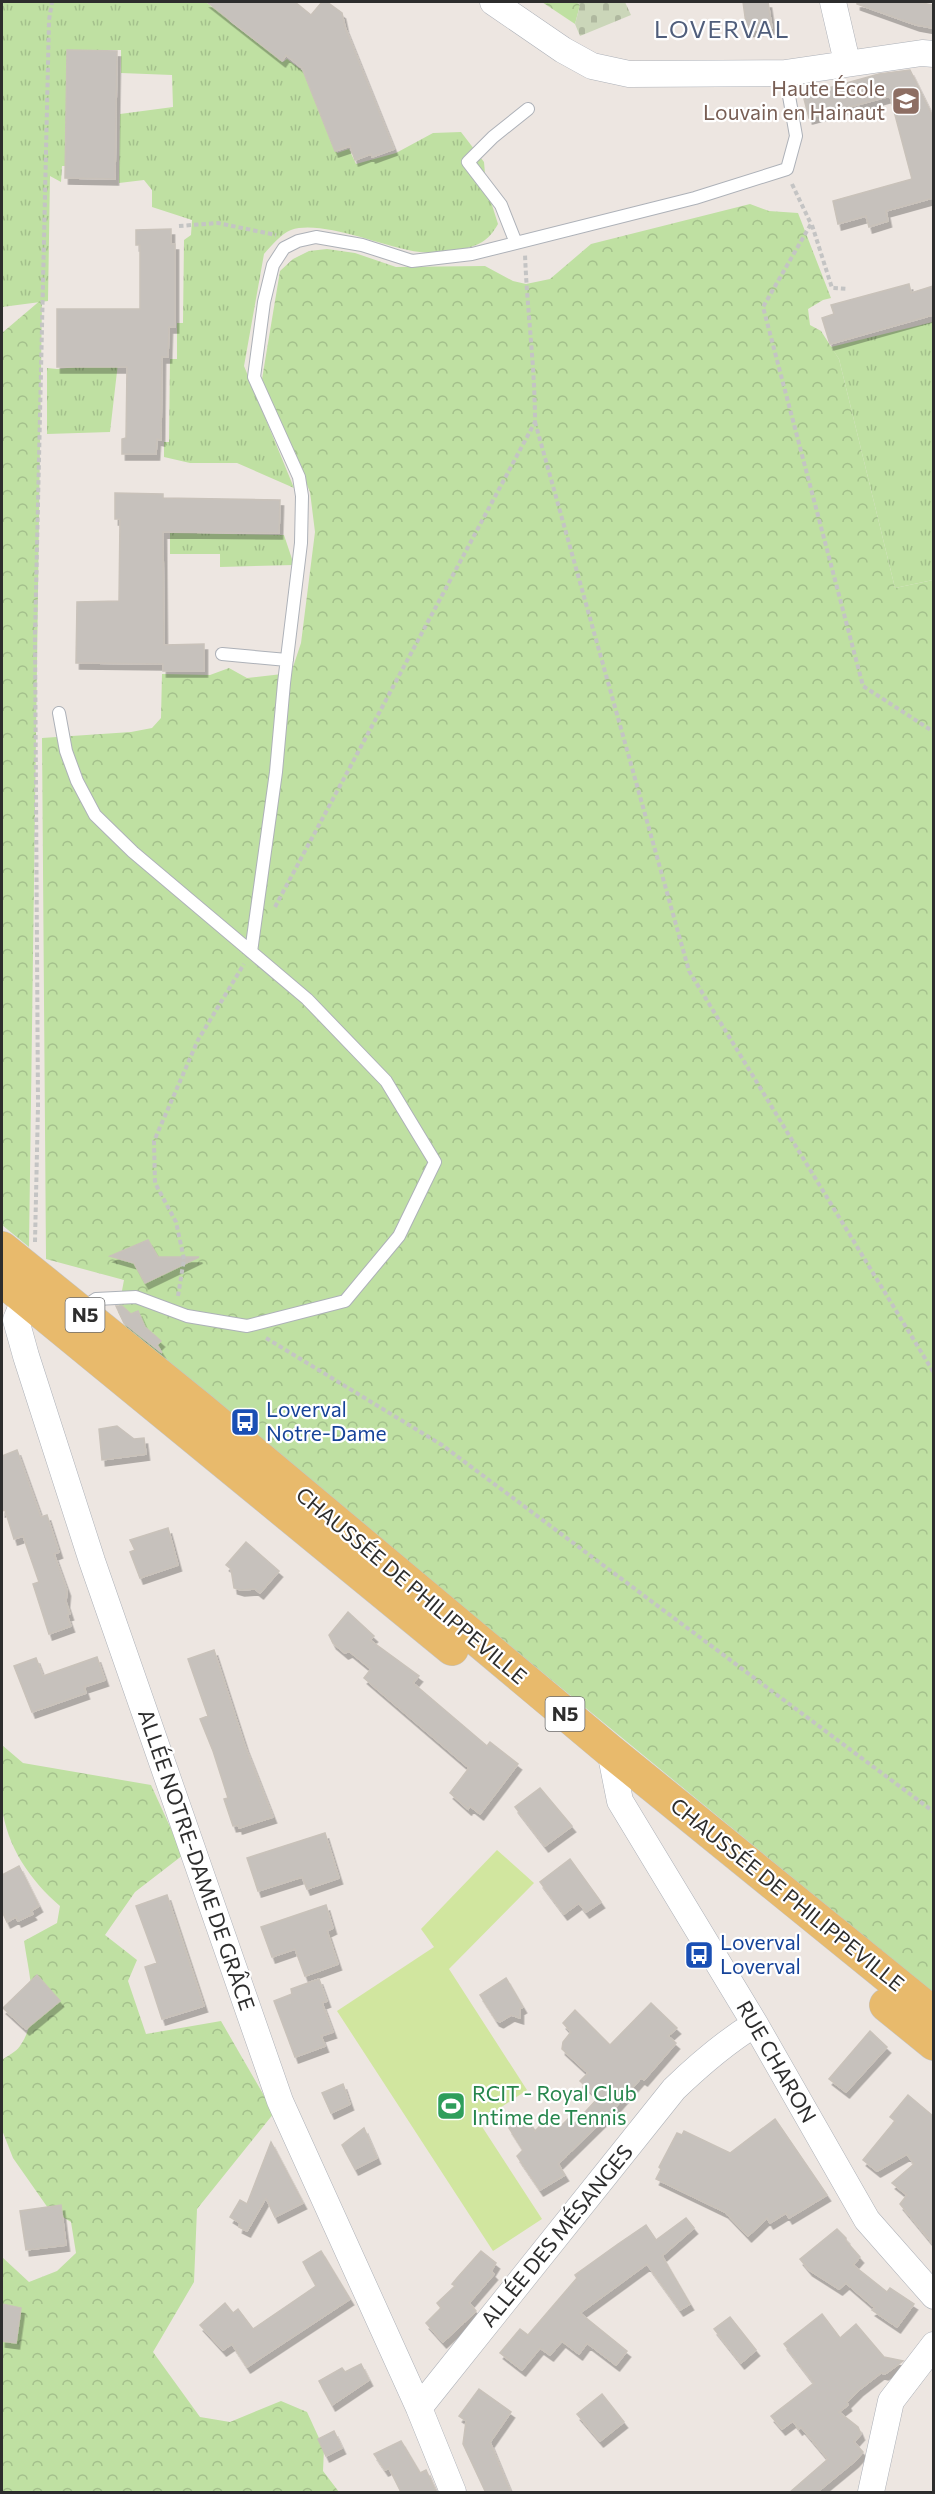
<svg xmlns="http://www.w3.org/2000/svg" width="935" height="2494" font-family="Commissioner,sans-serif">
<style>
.grass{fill:url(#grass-tufts)}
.forest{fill:url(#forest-crowns)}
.cemetery{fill:url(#cemetery-stones)}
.pitch{fill:#d1e69f}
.building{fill:#c6c1bc;stroke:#c9c2ba;stroke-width:1.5;filter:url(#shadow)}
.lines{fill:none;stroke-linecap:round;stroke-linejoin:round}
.service-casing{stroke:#adb1b8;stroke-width:14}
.minor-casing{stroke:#adb1b8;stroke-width:27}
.primary-casing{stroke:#c4c4c4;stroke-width:34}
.path{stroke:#c4c4c4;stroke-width:4;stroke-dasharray:4.5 3;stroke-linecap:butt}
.service{stroke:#fff;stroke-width:12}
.minor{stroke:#fff;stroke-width:26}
.primary{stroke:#e8ba6c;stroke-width:33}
.labels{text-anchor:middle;stroke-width:4.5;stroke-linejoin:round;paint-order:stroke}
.shield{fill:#fff;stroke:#6c6c6c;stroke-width:1.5}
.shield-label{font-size:20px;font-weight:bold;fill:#2d2d2d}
.education-label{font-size:21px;fill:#785e54;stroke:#fff;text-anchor:end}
.transit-label{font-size:21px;fill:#164399;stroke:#fff;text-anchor:start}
.street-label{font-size:21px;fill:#2d2d2d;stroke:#fff}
.leisure-label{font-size:21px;fill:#27864d;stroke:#fff;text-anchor:start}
.quarter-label{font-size:24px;letter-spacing:1.5px;fill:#505e7b;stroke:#fff}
</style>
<defs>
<pattern id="grass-tufts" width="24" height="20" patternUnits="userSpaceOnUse" patternTransform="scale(1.5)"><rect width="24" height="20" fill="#bfe0a2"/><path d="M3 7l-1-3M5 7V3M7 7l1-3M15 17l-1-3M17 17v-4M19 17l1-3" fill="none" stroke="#a4c08c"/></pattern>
<pattern id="forest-crowns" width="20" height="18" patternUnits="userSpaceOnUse" patternTransform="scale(1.5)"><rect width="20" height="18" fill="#bfe0a2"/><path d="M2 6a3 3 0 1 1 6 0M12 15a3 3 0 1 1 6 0" fill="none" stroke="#a4c08c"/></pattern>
<pattern id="cemetery-stones" width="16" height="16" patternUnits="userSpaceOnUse" patternTransform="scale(1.5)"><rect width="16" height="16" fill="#cbd6b9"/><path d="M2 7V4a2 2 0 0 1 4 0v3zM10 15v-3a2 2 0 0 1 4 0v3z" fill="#afb89f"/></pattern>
<filter id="shadow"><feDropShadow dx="3.5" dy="6" stdDeviation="0" flood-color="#0004"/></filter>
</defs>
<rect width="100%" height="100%" fill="#ede6e1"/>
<path class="grass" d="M2,2H206L212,7L216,3L233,16L229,21L283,62L287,59L303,71L337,153L349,149L356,164L396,153L433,133L461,132L484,162L486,186L498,224C488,242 478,246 458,250C441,253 425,254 408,250C377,244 320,220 291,230C281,234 271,246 264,254L244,366L294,488L237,463H190L164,457V442H169L170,359H177V323H183L184,240L191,235L192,220L152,207V190L144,180L119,183L120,114L173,107L172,75L121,73V50H68L66,166H62L61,182L50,176L48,301L2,307Z
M933,322V580L895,588L839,359L831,347Z
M118,363L110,432L47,434V368L57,369Z
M170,533L284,535L294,565L220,567V554H170Z"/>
<path class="forest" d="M542,2H576L580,5L575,24Z
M750,204L769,211L798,213L831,298L823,300L808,309L810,325L821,331L839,359L895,588L933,580V1993L130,1334L118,1312L124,1280L46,1259L42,738L131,732L152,728L161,718L162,674L210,675L229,668L247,678L291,673L301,643L315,532L310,492L262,379L280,271L293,259L309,251L327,249L355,253L396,267L485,266L513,281L526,284L550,279L591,244Z
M42,299L29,1247L2,1225V333Z
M2,1745L23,1763L151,1785L183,1855L135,1892L105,1935L137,1960L128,1981L146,2034L221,2021L274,2113L197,2209L194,2282L153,2352L200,2417L230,2422L281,2401L307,2412L324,2449L323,2471L339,2492H2V2257L29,2282L57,2271L76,2253L71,2222L48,2208L13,2158L2,2130V2060C7,2056 16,2052 20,2046C41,2016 29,1975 24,1941L57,1923L60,1906C30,1880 7,1847 2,1807C0,1787 2,1765 2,1745Z"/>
<path class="cemetery" d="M576,2H625L631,15L580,36L575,24L580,5Z"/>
<path class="pitch" d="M497,1850L534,1883L449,1969L527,2090L479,2122L542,2219L493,2251L337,2011L434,1947L421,1929Z"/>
<path class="building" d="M207,2H295L311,15L322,2H327L342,13L345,27L394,149L372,157L371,154L355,160L350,146L335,151L302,68L286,55L282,61Z
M743,2H768L772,28L747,31Z
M857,2H917L933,5V28L916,25L857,4Z
M67,50L117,51L115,179L65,178Z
M910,70L933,117V198L886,211L888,221L869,227L866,216L838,224L833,201L912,179L890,96L809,118L803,95L879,74Z
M171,229V244H175V327H169L168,357H162L161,440L157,439L156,454H122V439L126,438L127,367H57V309H140V245H136V230Z
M909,284L911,293L933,286V315L830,344L822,318L834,314L831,305Z
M115,493L163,494V498L280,500L279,533L163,532L164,645L204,644V671H163V664L76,663L77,602L119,601L120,519H115Z
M148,1240L158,1257H199L145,1283L134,1263L110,1256Z
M116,1306H122L131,1314L138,1311L145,1327L161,1341L157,1345L162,1353L124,1323Z
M117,1426L134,1439L144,1438L146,1454L102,1460L99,1429Z
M17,1450L41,1517L47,1515L59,1552L54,1554L67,1590L66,1602L70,1614L67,1615L71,1626L49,1634L33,1584L39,1582L23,1536L14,1539L5,1510L2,1511V1456Z
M168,1528L178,1565L140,1578L130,1552L135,1550L130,1540Z
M246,1542L279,1571L260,1593L255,1589L241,1590L234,1588L231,1569L226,1565Z
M348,1612L374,1636L370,1640L419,1676L413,1683L487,1746L490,1742L518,1764L480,1814L470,1806L468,1809L450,1793L469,1768L364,1678L371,1669L349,1651L345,1653L333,1643L329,1635Z
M214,1650L245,1746L273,1817L239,1828L238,1825L233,1826L224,1799L228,1798L213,1751L200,1719L208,1716L188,1659Z
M97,1657L105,1680L84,1687L86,1693L32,1712L14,1666L36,1658L43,1676Z
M540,1788L572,1826L545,1846L515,1807Z
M325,1833L339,1878L307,1889L302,1877L258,1891L247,1858Z
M570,1859L601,1902L586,1912L579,1903L564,1914L540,1882Z
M19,1866L39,1906L31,1911L33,1914L18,1921L16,1917L7,1922L2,1911V1875Z
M167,1895L204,2006L162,2019L145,1967L157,1963L136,1906Z
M326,1905L333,1928L327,1931L338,1964L305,1976L295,1949L272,1957L261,1927Z
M37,1975L60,2001L26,2029L3,2008Z
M506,1978L523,2007L520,2009V2018L511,2015L500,2022L496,2020L480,1995Z
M319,1979L327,2001L322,2003L333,2032L321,2036L325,2046L295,2057L274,2001L292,1994L291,1989Z
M651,2003L677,2028L668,2036L676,2043L644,2080L641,2078L612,2111L558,2164L565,2175L540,2190L517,2156L523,2150L509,2128L526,2117L535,2131L551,2115L561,2126L569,2118L575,2123L598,2098L580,2081L588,2073L562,2049L563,2042L571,2032L563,2023L575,2010L610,2045Z
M870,2031L887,2047L846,2092L829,2079Z
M343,2084L350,2104L331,2113L322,2093Z
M908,2095L933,2116V2244L900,2204L907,2195L892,2183L914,2164L907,2154L877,2171L863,2160L895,2121L890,2117Z
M775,2119L827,2195L789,2218L786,2213L770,2223L767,2218L748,2236L725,2212L656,2179L661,2169L659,2167L677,2133L682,2135L684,2131L730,2153Z
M364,2128L377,2158L355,2169L342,2145Z
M271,2142L303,2203L275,2217L266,2198L247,2231L239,2227L240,2223L230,2217L240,2200L247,2204Z
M61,2205L66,2245L26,2250L20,2211Z
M686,2218L694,2228L662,2256L690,2304L680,2310L647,2264L580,2313L627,2351L616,2365L587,2343L579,2354L562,2341L550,2355L540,2348L522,2370L500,2353L520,2329L528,2335L577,2278L575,2275L618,2244L646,2225L656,2240Z
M837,2229L846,2238V2241L860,2257L853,2265L887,2292L890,2288L914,2304L897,2327L872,2310L875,2308L846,2283L839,2289L809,2270L800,2259Z
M321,2251L350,2299L247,2367L232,2344L223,2350L200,2325L225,2303L233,2313L238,2309L253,2329L316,2286L303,2262Z
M481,2251L496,2263L491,2271L494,2274L469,2303L476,2311L443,2342L426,2323L441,2308L437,2303L455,2286L452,2284L457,2278Z
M2,2304L21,2308L16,2343L2,2341Z
M822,2314L840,2338L856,2324L884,2357L903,2361L885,2374L881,2373L859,2390L847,2402L848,2405L839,2412L858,2427L861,2434L854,2442L863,2452L855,2461L816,2493H789L828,2459L801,2427L799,2429L793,2421L782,2429L771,2416L814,2383L784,2344Z
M730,2317L756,2350L741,2363L714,2329Z
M361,2364L369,2380L332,2405L319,2381L342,2368L345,2372Z
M479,2389L511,2412L490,2442L511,2493H486L463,2444L466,2421L459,2416Z
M602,2394L624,2422L600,2441L577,2414Z
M334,2431L342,2448L326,2456L318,2439Z
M401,2441L420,2473L426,2470L436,2492H401L389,2468L385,2470L374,2454Z"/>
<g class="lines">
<g class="service-casing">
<path id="service" d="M516,243L501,205L468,162L493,137L528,109
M222,654L287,660
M59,713L66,751L77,781L95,815L133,852L307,999L386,1081L435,1162L399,1236L345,1301L247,1326L187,1316L136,1297L96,1299L80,1310
M251,952L276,772L284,683L301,543L302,496L299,477L254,377L264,302L273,265L284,248L298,241L316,237L362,245L412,261L472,254L695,198L787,169L796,136L785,73"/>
</g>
<g class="minor-casing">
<path id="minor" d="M493,2L563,50L592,66L629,74L785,73L922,53L934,54
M833,2L847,62
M25,1298L16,1320L26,1356L92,1561L280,2101L419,2408L453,2492
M610,1751L620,1801L755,2024L867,2220L934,2296
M419,2408L674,2089C700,2064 724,2043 755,2024
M871,2492L891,2401L934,2345"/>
</g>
<g class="primary-casing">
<path id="primary" d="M2,1248L200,1408L610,1751L934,2014
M2,1280L452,1649
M886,2005L934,2044"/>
</g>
<path class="path" d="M792,184L811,224L763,307L863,686L934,732
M812,225L832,288L848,289
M179,226L218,223L276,235
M535,422L689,971L934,1373
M275,907L535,422C535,366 527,310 525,254
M35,1242L38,1106L35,635L49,20L52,2
M178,1296L184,1259L176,1222L155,1183L154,1141L198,1040L244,964
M266,1338L442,1445L934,1812"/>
<use href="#service" class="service"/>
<use href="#minor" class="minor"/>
<use href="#primary" class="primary"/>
</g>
<defs>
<g id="university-square" transform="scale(1.5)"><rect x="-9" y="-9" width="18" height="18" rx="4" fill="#8d6e63" stroke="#fff"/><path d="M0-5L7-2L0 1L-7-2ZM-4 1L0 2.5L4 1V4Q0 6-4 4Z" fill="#fff"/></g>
<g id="bus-square" transform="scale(1.5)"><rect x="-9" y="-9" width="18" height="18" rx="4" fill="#1a4fb4" stroke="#fff"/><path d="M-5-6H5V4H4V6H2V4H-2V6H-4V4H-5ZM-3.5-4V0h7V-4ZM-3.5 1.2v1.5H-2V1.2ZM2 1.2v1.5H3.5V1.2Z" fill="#fff"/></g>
<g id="stadium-square" transform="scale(1.5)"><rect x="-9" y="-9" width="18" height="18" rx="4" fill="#2e9e5b" stroke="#fff"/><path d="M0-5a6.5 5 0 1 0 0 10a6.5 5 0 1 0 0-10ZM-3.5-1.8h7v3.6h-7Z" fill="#fff"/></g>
</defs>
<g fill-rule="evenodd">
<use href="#university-square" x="906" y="101"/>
<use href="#bus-square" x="245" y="1422"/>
<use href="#bus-square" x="699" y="1955"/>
<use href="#stadium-square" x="451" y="2106"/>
</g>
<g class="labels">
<g class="shield">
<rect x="65.5" y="1298" width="39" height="34" rx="4.5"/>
<rect x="545.5" y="1697" width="39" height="34" rx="4.5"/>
</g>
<g class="shield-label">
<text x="85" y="1322">N5</text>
<text x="565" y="1721">N5</text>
</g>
<g class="education-label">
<text x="885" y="96">Haute École<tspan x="885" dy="24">Louvain en Hainaut</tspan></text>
</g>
<g class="transit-label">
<text x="266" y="1417">Loverval<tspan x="266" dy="24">Notre-Dame</tspan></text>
<text x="720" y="1950">Loverval<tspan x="720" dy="24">Loverval</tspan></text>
</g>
<g class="street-label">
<text transform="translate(411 1586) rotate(40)" y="7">CHAUSSÉE DE PHILIPPEVILLE</text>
<text transform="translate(196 1860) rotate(71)" y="7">ALLÉE NOTRE-DAME DE GRÂCE</text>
<text transform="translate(787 1895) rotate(39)" y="7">CHAUSSÉE DE PHILIPPEVILLE</text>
<text transform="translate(776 2062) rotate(60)" y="7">RUE CHARON</text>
<text transform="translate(557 2236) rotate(-51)" y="7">ALLÉE DES MÉSANGES</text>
</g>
<g class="leisure-label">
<text x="472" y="2101">RCIT - Royal Club<tspan x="472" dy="24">Intime de Tennis</tspan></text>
</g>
<g class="quarter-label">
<text x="722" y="38">LOVERVAL</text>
</g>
</g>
<rect width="935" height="2494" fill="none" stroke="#2d2d2d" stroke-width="6"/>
</svg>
